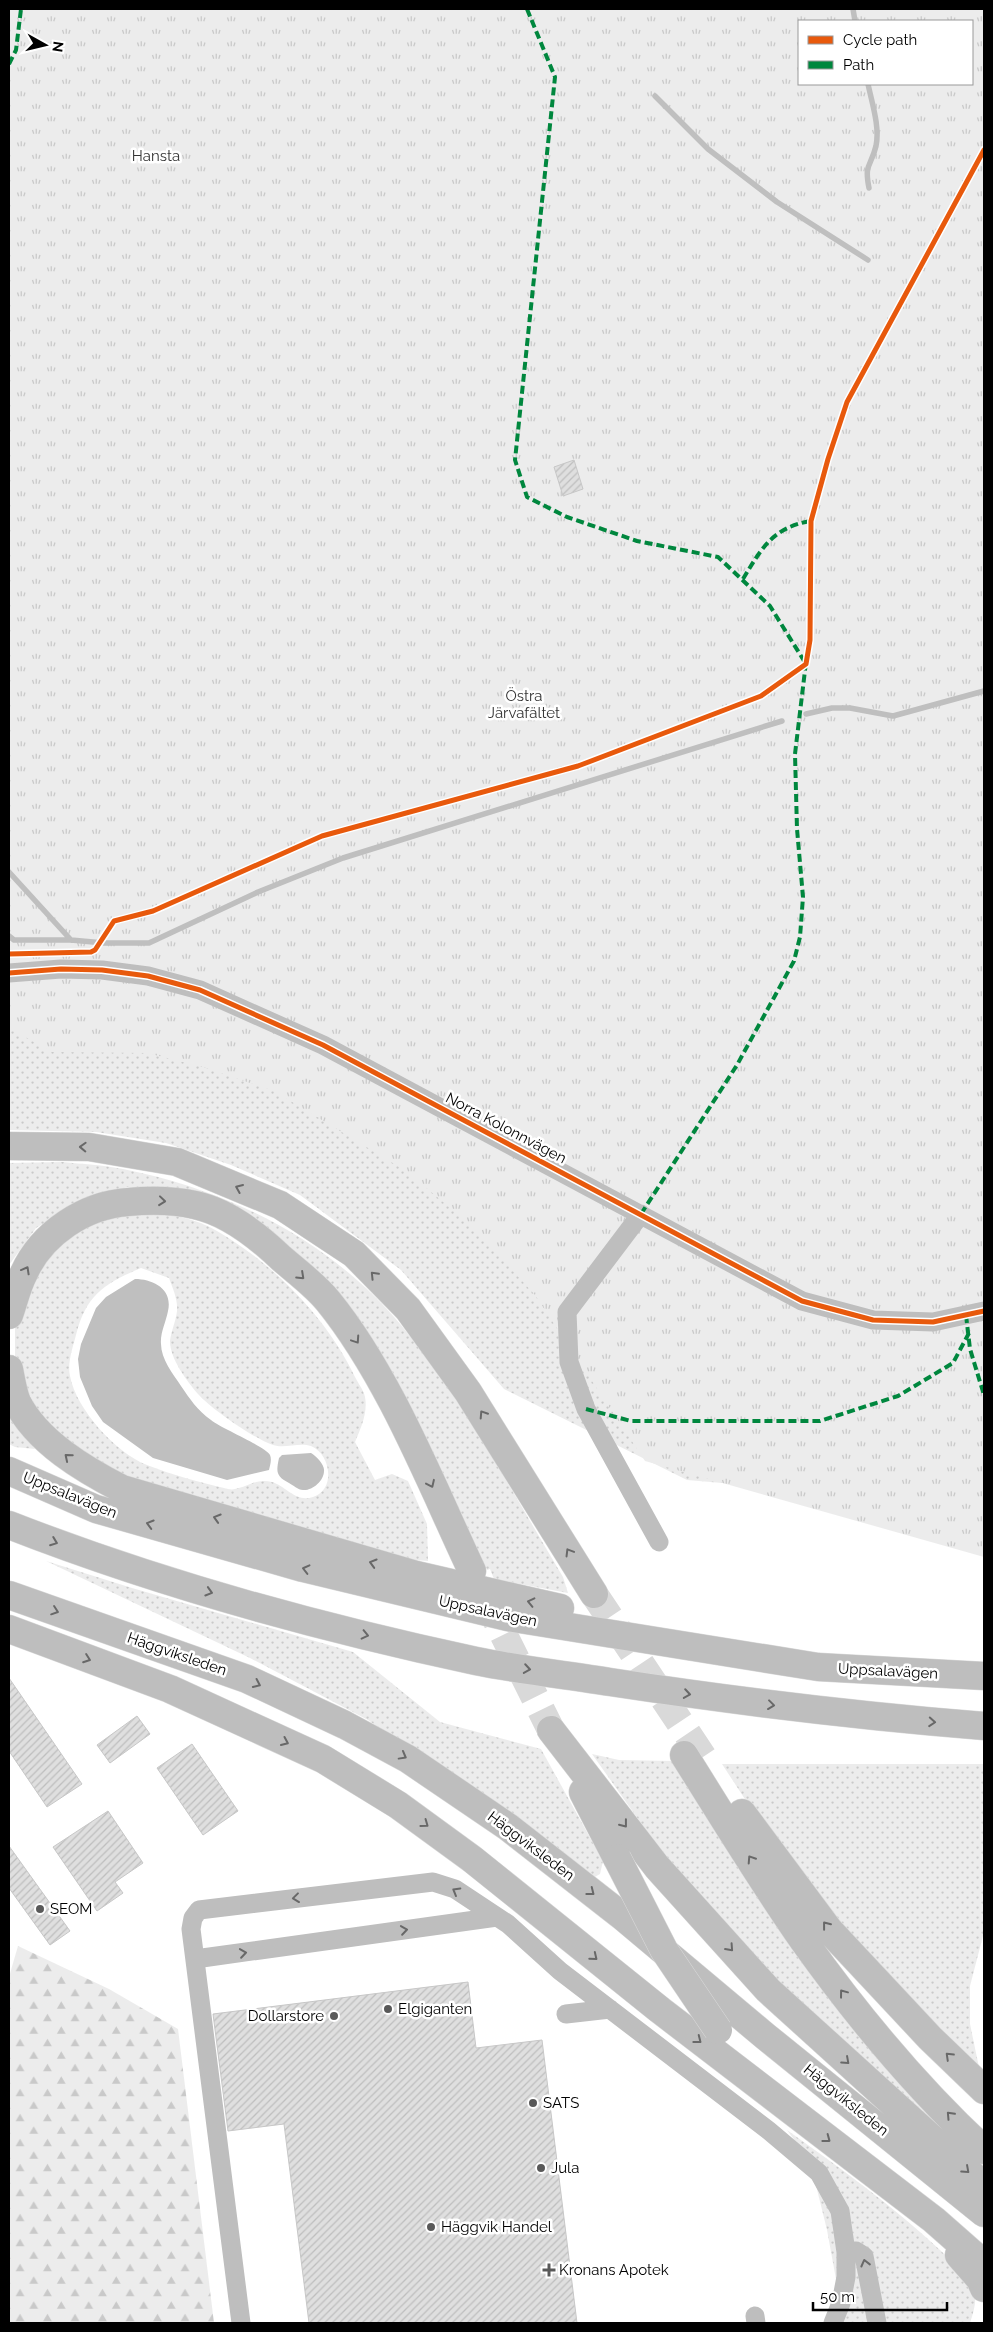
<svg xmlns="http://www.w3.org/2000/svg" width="993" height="2332" font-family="Raleway,sans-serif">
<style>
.grass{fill:url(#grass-dots);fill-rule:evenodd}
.forest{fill:url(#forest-firs)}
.park{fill:url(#park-tufts);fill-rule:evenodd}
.water{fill:#bfbfbf}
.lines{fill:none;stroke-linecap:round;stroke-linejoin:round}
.stream{stroke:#bfbfbf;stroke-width:5.5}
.building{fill:url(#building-hatch);stroke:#c7c7c7}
.highway-tunnel{stroke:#d9d9d9;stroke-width:28;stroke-dasharray:28 14;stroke-linecap:butt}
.highway-casing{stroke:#dbdbdb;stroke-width:29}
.minor{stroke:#bebebe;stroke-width:19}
.highway{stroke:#bebebe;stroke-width:28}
.highway-bridge-casing{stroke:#dbdbdb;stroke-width:29;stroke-linecap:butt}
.highway-bridge{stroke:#bebebe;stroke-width:28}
.quiet{stroke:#00873e;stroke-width:4;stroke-dasharray:8 4;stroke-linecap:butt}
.cycleway-casing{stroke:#fff;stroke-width:8}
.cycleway{stroke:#e8590c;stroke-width:5}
.oneway{stroke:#686868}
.poi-dot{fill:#595959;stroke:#fff;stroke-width:2}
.labels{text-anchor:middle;stroke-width:5;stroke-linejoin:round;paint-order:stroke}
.park-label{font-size:15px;fill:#333;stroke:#fff}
.street-label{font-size:15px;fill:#000;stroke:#fff}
.poi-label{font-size:15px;fill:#000;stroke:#fff;text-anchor:start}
</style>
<defs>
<pattern id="grass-dots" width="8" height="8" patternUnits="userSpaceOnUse" patternTransform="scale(1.25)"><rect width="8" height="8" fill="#ececec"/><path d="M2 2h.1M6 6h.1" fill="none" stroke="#c9c9c9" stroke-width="1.8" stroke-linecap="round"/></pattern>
<pattern id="forest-firs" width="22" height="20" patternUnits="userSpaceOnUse" patternTransform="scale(1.25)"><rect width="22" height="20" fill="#ececec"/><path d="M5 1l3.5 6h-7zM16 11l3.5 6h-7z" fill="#c9c9c9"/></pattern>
<pattern id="park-tufts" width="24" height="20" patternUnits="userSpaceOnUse" patternTransform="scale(1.25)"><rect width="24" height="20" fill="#ececec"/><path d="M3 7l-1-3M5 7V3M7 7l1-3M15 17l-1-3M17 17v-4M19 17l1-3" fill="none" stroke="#c9c9c9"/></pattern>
<pattern id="building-hatch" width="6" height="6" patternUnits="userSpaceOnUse" patternTransform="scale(1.25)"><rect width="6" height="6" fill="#dfdfdf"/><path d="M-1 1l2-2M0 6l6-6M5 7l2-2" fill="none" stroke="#bebebe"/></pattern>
</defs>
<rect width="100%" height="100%" fill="#fff"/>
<path class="grass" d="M9,981L248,1020L875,1496L687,1480L504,1389L401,1270L300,1195L231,1165L166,1143L96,1132L9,1130Z
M63,1162C82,1164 103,1165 123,1169C229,1190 331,1241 401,1325C465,1402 512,1492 563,1577L568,1593L494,1579L490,1569L487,1570L416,1426L334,1292L169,1188L127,1187L79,1202L36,1228L9,1265V1163Z
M144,1211C170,1214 195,1218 217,1231C274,1264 327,1318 355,1377C358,1383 364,1391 365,1397C368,1412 361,1428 355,1442L375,1480L392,1474L408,1481L427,1524L428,1561L390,1558L121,1477L73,1447L39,1413L24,1384L15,1359V1325L36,1273L64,1239L90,1224L120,1214ZM141,1268L169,1278C173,1289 178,1300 177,1311C176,1321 171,1331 170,1341C170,1359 187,1381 198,1394C210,1408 256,1440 273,1445C285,1449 299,1442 311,1446C331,1454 336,1490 313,1497C296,1503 286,1486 272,1482C256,1478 248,1487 235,1489C232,1490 227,1489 224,1488C199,1482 172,1475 147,1465C116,1453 76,1409 70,1376C67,1363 73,1347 76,1335C86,1295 105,1283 141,1268Z
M9,1412L35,1449L15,1447L9,1444Z
M46,1561L132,1588L353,1652L440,1722L541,1749L603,1861L600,1874L593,1878L583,1877L368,1720L250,1658Z
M592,1754L619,1760L673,1761L811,1975L867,2044L941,2126L936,2132L759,1965L694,1898Z
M722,1764H984V1932L970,1986V2024L981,2077L829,1917L769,1836Z
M787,2130C840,2168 893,2206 940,2250C950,2260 964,2270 971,2283C979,2295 974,2311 970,2323H835L838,2290L827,2230L810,2161Z"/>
<path class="forest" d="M18,1946L109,1989L178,2029L214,2323H9V1977Z"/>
<path class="park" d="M9,9H984V1557L645,1461L535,1295L472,1226L406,1171L274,1091L203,1067L147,1053L52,1052L9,1028ZM799,21H972V84H799Z"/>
<path class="water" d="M135,1279C153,1279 173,1289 168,1311C166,1322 160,1333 161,1344C161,1359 173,1374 181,1386C190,1399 197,1410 211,1420C222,1429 265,1446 270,1455C272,1460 270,1465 269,1470L227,1480L153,1458L103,1422L92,1406L80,1377L78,1359L81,1344L96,1308L106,1297Z
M311,1453C316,1456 325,1465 324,1471C324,1481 312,1491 303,1490C298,1490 293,1485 289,1483C276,1476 276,1472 279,1458L282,1455Z"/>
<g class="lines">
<path class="stream" d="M853,9L855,21
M868,84C872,103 880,127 876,146C871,167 864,163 869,188
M655,96L708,149L777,202L868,260
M806,714L832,708H850L893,716L984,691
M9,872L71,940
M9,936L14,940H71L104,943H149L258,892L343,858L782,721"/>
</g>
<path class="building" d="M574,460L583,489L563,496L554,467Z
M9,1678L82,1784L47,1807L9,1751Z
M137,1716L150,1734L110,1763L97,1745Z
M192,1744L238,1811L203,1835L157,1768Z
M108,1811L143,1863L115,1882L123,1893L97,1911L53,1847Z
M9,1846L70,1931L50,1945L9,1888Z
M468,1982L476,2048L542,2040L577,2323H309L284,2124L228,2131L213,2014Z"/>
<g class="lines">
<path class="highway-tunnel" d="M594,1594L705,1760
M485,1597L551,1730"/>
<g class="highway-casing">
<path id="highway" d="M9,1146L89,1147L177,1162L280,1205L354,1254L408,1309L468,1392L594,1594
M9,1315C14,1301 17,1286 24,1273C42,1233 85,1205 128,1202C151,1200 173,1200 195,1205C228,1212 258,1236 281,1258C297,1272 315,1285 328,1301C389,1376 431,1484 472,1571
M9,1369C11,1379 13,1393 17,1402C37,1442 85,1470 122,1489L416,1575L560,1608
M9,1471L96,1509L303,1568L507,1617L818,1667L984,1676
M9,1525C160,1584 317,1627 476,1661C520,1670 566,1675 610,1682C735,1701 859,1716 984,1726
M9,1595L247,1679L345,1725L408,1759L508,1827L622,1916L765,2036L984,2213
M9,1629L170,1689L323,1759L398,1805L472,1859L660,2010L934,2220L984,2264
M551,1730L657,1867L768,1990L984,2186
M684,1755C723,1817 761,1880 803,1940C855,2013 918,2089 984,2150
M583,1792L617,1858
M742,1813L829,1930L930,2038L984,2090
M959,2255L980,2279L984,2288"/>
</g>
<path class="minor" d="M9,973L61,969L102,970L148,976L200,990L323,1045L802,1301L873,1320L933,1322L984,1311
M641,1214L567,1312L569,1362L586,1409L659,1542
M195,1959L497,1917
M566,2014L610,2009
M846,2252L856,2251L864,2256L877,2323
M755,2316L756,2323
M241,2323L191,1929L193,1918L199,1910L433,1882L455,1889L508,1924L560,1971L768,2130L819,2173L840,2211L846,2252V2277L841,2303L833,2323"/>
<use href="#highway" class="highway"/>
<g class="highway-bridge-casing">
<path id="highway-bridge" d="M617,1858L664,1950L718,2030"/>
</g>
<use href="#highway-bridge" class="highway-bridge"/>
<path class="quiet" d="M527,9L555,77L515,460L527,497L567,517L637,541L718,557L770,606L806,664
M9,64L16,50L21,9
M743,579C761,549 773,527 811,521
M641,1214L737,1065L794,961L800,937L803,897L797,829L795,754L806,662
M966,1315L970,1349L984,1395
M586,1409L631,1421H820L898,1396L953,1363L969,1333"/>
<g class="cycleway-casing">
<path id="cycleway" d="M9,954L91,952L95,950L114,921L153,911L322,836L578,766L761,696L806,664L810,640L811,521L828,459L847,402L984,150
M9,973L61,969L102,970L148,976L200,990L323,1045L802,1301L873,1320L933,1322L984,1311"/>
</g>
<use href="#cycleway" class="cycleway"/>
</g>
<defs><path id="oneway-chevron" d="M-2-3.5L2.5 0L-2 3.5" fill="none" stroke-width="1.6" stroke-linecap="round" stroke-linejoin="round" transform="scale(1.25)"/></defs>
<g class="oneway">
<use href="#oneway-chevron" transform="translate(83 1147) rotate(-178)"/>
<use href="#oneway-chevron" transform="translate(239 1188) rotate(-157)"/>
<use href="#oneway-chevron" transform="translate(162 1201) rotate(6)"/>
<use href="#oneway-chevron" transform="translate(26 1270) rotate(-61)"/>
<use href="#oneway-chevron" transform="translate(374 1275) rotate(-134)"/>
<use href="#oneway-chevron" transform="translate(301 1276) rotate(43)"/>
<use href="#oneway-chevron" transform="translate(356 1340) rotate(56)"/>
<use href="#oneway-chevron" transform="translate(483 1414) rotate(-123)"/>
<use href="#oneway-chevron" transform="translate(68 1457) rotate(-140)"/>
<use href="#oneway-chevron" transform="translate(431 1484) rotate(65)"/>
<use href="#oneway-chevron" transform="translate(217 1518) rotate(-163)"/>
<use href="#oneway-chevron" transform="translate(150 1524) rotate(-164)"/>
<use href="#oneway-chevron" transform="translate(54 1542) rotate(21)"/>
<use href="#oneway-chevron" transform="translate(569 1552) rotate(-121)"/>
<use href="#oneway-chevron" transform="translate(373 1563) rotate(-164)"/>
<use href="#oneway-chevron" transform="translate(306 1569) rotate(-166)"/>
<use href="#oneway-chevron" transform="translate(209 1592) rotate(17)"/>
<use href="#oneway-chevron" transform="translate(531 1602) rotate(-167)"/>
<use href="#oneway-chevron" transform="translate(55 1611) rotate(19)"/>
<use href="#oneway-chevron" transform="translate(365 1635) rotate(13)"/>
<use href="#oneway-chevron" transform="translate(87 1659) rotate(20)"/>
<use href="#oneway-chevron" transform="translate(527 1669) rotate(9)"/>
<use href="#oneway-chevron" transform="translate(257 1684) rotate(25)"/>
<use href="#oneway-chevron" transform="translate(687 1694) rotate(9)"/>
<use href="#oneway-chevron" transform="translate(771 1705) rotate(7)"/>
<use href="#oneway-chevron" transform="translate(932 1722) rotate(4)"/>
<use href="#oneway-chevron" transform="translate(285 1742) rotate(24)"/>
<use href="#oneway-chevron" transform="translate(403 1756) rotate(29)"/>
<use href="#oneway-chevron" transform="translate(425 1824) rotate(36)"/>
<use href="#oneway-chevron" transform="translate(624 1824) rotate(52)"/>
<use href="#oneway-chevron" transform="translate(751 1859) rotate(-123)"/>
<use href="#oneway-chevron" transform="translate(456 1891) rotate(-150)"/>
<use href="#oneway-chevron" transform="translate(591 1892) rotate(38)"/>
<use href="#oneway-chevron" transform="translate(296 1898) rotate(173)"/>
<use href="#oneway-chevron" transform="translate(826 1925) rotate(-128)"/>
<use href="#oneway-chevron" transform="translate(404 1930) rotate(-8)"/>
<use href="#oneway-chevron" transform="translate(730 1948) rotate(48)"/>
<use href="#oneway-chevron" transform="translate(243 1953) rotate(-8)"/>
<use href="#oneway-chevron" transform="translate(594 1957) rotate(39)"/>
<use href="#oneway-chevron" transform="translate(843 1993) rotate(-127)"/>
<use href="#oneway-chevron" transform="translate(698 2040) rotate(38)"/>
<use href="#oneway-chevron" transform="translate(949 2056) rotate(-136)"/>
<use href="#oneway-chevron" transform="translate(846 2061) rotate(42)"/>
<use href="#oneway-chevron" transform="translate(950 2115) rotate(-133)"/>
<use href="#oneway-chevron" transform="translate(827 2139) rotate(37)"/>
<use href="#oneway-chevron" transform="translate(966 2170) rotate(42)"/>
<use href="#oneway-chevron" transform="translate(865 2263) rotate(-104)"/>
</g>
<g class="poi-dot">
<circle cx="40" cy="1909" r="5"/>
<circle cx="388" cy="2009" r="5"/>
<circle cx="334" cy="2016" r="5"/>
<circle cx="533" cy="2103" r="5"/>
<circle cx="541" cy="2168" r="5"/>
<circle cx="431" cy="2227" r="5"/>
<path d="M546.5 2262.5h5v5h5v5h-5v5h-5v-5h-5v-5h5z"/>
</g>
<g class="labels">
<g class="park-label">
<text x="156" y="161">Hansta</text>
<text x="524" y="701">Östra<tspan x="524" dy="17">Järvafältet</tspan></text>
</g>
<g class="street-label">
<text transform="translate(506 1128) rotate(28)" y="5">Norra Kolonnvägen</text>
<text transform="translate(70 1495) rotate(22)" y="5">Uppsalavägen</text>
<text transform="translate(488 1611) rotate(12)" y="5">Uppsalavägen</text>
<text transform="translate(177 1654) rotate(19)" y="5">Häggviksleden</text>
<text transform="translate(888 1671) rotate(3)" y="5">Uppsalavägen</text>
<text transform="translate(531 1846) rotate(37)" y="5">Häggviksleden</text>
<text transform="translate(846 2100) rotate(39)" y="5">Häggviksleden</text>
</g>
<g class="poi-label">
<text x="50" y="1914">SEOM</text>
<text x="398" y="2014">Elgiganten</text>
<text x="324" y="2021" text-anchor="end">Dollarstore</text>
<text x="543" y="2108">SATS</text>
<text x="551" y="2173">Jula</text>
<text x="441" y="2232">Häggvik Handel</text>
<text x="559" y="2275">Kronans Apotek</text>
</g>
</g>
<rect width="993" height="2332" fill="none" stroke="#000000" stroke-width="20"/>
<rect x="798" y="20" width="175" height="65" fill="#ffffff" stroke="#999999"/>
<rect x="808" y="36" width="25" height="8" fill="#e8590c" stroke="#999999"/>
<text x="843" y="45" font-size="15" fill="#000000">Cycle path</text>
<rect x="808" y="61" width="25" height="8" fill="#00873e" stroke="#999999"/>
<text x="843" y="70" font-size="15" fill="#000000">Path</text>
<g transform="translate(45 45) rotate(98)" stroke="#ffffff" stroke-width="4" paint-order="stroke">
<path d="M0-4L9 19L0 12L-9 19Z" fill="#000000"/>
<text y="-8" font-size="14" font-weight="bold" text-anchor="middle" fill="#000000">N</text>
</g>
<path d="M813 2302v8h134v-8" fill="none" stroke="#000000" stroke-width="2.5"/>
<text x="820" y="2302" font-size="15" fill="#000000" stroke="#ffffff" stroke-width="4" paint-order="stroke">50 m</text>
</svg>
